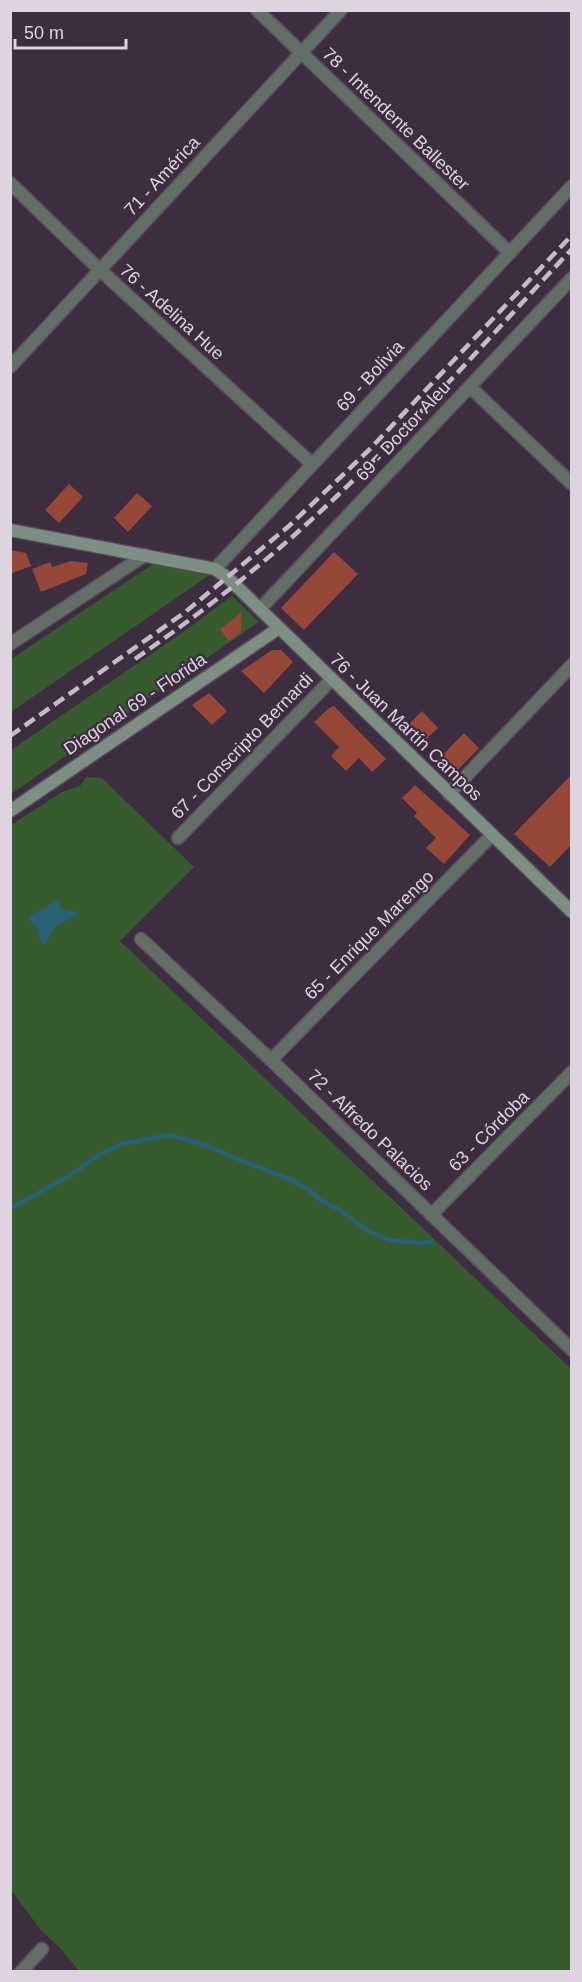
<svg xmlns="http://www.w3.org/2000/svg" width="582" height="1982" font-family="Arial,sans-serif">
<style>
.green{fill:#385a2f}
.water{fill:#286074}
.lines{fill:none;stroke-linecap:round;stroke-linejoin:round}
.stream{stroke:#286074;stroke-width:4.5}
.building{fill:#974738}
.street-casing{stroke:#5a4b5d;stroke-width:15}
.secondary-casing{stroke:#5a4b5d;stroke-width:15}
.street{stroke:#636e66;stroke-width:12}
.secondary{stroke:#7d8e82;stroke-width:12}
.rail{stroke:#c5bac7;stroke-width:4.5;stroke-dasharray:12 6;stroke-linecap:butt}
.labels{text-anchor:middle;stroke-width:4.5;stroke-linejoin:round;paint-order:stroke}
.street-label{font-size:18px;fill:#ded4e0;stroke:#3d2d40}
</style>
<rect width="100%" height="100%" fill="#3d2d40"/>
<path class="green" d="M153,564L211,574L11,712V659Z
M232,596L259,622L11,794V750L179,635Z
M86,777L102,778L194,867L120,941L571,1369V1971H79L62,1950L40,1929L11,1890V825L62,792L80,786Z"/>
<path class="water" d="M55,899L59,901L61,909L78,912V915L57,925L45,944L41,943L37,928L28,918L30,915L45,909Z"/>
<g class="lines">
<path class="stream" d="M10,1209L72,1174L100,1154L121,1144L169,1135L208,1146L232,1157L292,1180L308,1189L320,1200L340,1210L365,1229L389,1240L419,1243L432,1242"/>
</g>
<path class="building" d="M69,484L83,497L59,523L45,510Z
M137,493L152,506L128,532L114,518Z
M10,550L26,553L31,566L10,574Z
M334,552L358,574L304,630L281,608Z
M71,561L88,563L86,574L41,592L32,569L50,562L52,567Z
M242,612L241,632L229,641L220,629Z
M272,650H281L293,662L264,693L241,671Z
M209,693L227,711L212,725L192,705Z
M334,706L386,759L372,772L359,758L346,771L331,756L339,747L314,722L329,708Z
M422,711L438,728L420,745L404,729Z
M464,733L479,748L452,776L437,761Z
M572,774V844L550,867L514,834Z
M415,785L470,835L444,864L426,848L436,838L414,816L417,813L402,798Z"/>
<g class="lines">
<g class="street-casing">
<path id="street" d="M257,10L510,253
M10,183L99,269L312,464
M10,367L341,10
M470,387L572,484
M215,569L572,186
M260,609L572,278
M10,644L145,555
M449,794L572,665
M178,838L331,680
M141,939L271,1060L572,1350
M271,1060L492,835
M431,1215L572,1072
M21,1972L42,1949"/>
</g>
<g class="secondary-casing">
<path id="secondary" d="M10,530L215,569L228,578L572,912
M10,811L279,628"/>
</g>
<use href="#street" class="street"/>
<use href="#secondary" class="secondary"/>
<path class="rail" d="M135,659C206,610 274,556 337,496C419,418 494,332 572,249
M10,736L184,613L289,526L369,450L572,235"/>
</g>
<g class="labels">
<g class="street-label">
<text transform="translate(396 119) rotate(44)" y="6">78 - Intendente Ballester</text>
<text transform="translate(162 176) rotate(-47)" y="6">71 - América</text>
<text transform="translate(172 312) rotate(42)" y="6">76 - Adelina Hue</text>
<text transform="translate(370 376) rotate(-47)" y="6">69 - Bolivia</text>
<text transform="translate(403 431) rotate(-47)" y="6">69 - Doctor Aleu</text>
<text transform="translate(135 704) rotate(-34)" y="6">Diagonal 69 - Florida</text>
<text transform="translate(406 727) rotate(44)" y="6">76 - Juan Martín Campos</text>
<text transform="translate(242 746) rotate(-46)" y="6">67 - Conscripto Bernardi</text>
<text transform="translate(369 935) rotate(-45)" y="6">65 - Enrique Marengo</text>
<text transform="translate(370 1130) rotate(44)" y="6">72 - Alfredo Palacios</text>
<text transform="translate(489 1131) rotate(-45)" y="6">63 - Córdoba</text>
</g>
</g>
<rect width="582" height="1982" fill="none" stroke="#ded4e0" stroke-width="24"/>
<path d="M15 39v9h111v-9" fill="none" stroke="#ded4e0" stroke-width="3"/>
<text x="24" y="39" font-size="18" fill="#ded4e0" stroke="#3d2d40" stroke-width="4.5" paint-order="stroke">50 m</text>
</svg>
